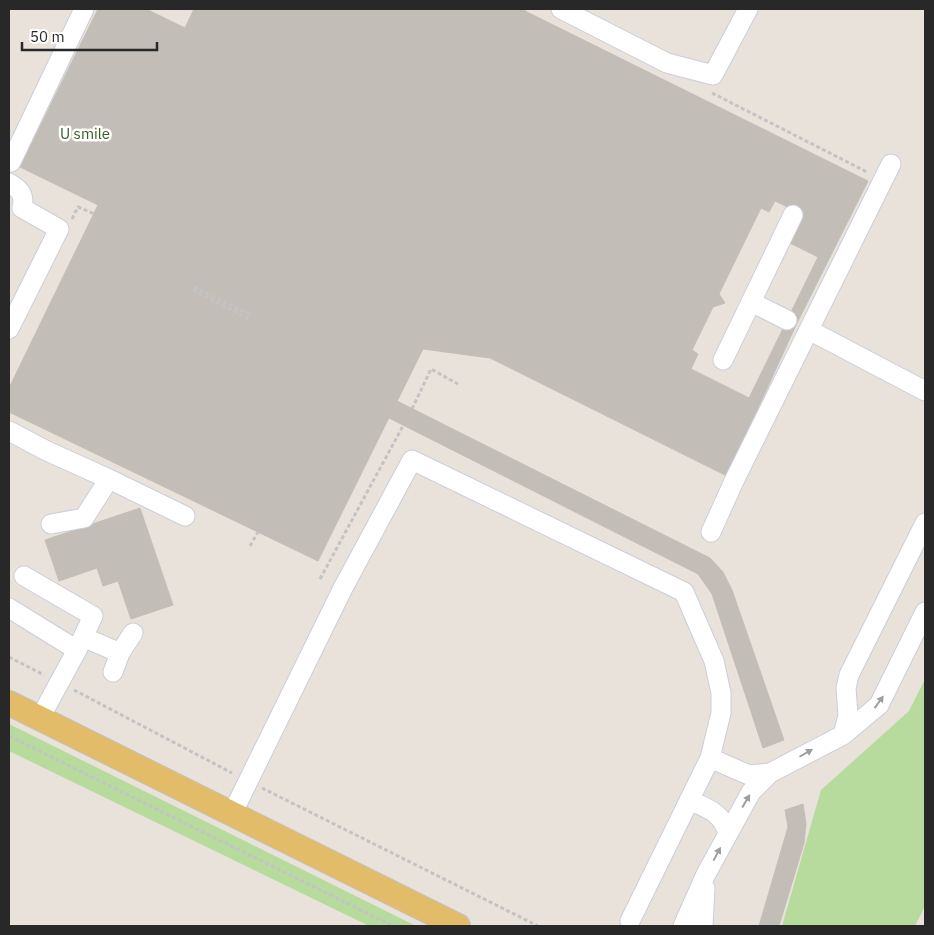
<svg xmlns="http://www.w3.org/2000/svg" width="934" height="935" font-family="'IBM Plex Sans',sans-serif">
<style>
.green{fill:#b6db9d}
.building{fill:#c2bdb7;stroke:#c4beb5;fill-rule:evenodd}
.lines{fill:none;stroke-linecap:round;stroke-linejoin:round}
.minor-casing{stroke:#caced9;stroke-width:21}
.major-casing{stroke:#c3c3c3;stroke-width:26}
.path{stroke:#c3c3c3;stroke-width:3;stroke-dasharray:4 2.5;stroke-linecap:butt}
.minor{stroke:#fff;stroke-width:19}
.major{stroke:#e2bc68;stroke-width:24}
.oneway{fill:#9e9e9e}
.labels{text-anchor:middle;stroke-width:5;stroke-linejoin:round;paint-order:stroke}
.park-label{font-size:15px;fill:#315d20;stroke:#fff}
</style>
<rect width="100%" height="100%" fill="#e9e2db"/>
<path class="green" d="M925,679V906L915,926H782L821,790L909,711Z
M9,724L416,926H369L9,751Z"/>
<path class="building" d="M98,9H146L185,28L194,9H526L525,11L868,181L796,325L727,476L490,358L423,349L318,561L9,412V388L98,205L20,167ZM775,201L802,214L788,242L818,257L749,398L691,369L698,354L692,350L713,307L725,303L719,294L761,208L769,212Z
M397,401L710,558L723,572L732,590L784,740L763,748L712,594L698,574L389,418Z
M140,508L173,605L131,619L118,581L103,586L97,568L59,581L45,540Z
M803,804L806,824L804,843L779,926H759L788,827L785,810Z"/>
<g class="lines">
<g class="minor-casing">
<path id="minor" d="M561,9L667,63L713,75L748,9
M11,162L84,9
M9,183C20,189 25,195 22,208L59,229L9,329
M787,320L751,302L793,215
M809,330L925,391
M723,360L751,302
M9,431L47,451L109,479L84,518L51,524
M109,479L185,516
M711,532L734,481L891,164
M24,576L93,616L77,650
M9,608L77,650L40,718
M83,637L120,653
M113,672L120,653L133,633
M843,735L848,715L846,688L849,675L925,523
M710,758L749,775L770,773
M689,800C709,809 721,812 728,833
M232,814L343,588L412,460L684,592L714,661L721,693V713L710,758L630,921
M683,926L706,874L751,792L770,773L843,735L879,705L925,612
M703,926L705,888"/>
</g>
<g class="major-casing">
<path id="major" d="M9,703L458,926"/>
</g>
<path class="path" d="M712,93L867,172
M72,219L78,207L95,214
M194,287L253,316
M193,290L251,320
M412,409L431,369L458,384
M250,546L258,532
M320,579L403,426
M9,657L44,675
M74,690L232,773
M9,736L393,926
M262,788L538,926"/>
<use href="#minor" class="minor"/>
<use href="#major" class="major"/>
</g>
<defs><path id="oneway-solid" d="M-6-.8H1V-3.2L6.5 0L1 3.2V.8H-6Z" transform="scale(1.25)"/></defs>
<g class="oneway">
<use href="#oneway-solid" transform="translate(879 702) rotate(-54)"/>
<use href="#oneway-solid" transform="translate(806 753) rotate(-30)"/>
<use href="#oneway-solid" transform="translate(746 801) rotate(-60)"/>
<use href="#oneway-solid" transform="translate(717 854) rotate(-62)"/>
</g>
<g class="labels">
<g class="park-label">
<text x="85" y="139">U smile</text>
</g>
</g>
<rect width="934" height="935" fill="none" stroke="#282828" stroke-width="20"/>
<path d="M22 42v8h135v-8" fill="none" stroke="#282828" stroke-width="2.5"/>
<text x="30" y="42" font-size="15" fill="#282828" stroke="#ffffff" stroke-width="4" paint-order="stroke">50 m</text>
</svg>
